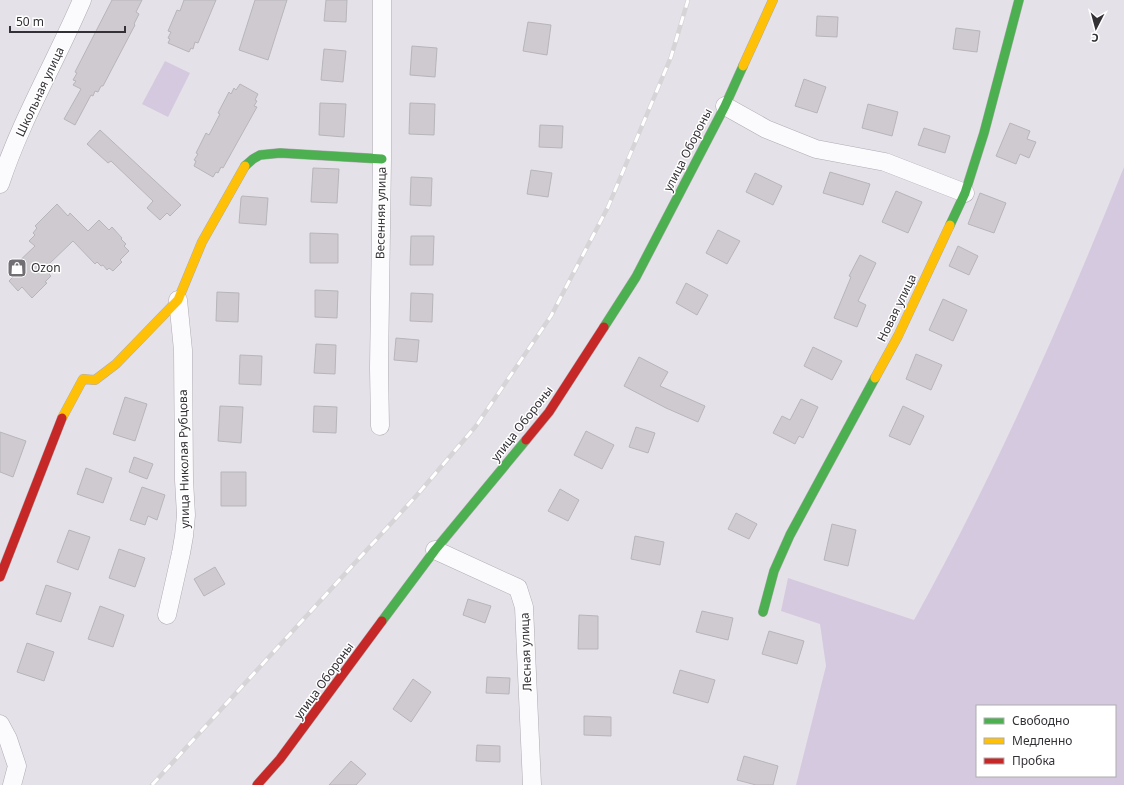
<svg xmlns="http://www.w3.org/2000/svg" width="1124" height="785" font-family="'Noto Sans',sans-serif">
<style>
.green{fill:#d5c9df;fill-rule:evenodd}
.building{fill:#cecad0;stroke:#b8b5ba}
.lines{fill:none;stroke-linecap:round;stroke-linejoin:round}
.street-casing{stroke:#afacb2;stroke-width:19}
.fast-casing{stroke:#afacb2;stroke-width:10}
.slow-casing{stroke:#afacb2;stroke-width:10}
.jam-casing{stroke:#afacb2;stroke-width:10}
.street{stroke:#fbfafc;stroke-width:18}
.fast{stroke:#4caf50;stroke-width:9}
.slow{stroke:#ffc107;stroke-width:9}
.jam{stroke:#c62828;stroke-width:9}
.rail-casing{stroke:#d6d4d7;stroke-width:4.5}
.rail{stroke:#fff;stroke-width:3;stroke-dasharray:9;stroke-linecap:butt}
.labels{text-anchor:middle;stroke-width:3;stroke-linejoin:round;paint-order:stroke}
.street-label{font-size:12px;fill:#343136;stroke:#fff}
.poi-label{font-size:12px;fill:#343136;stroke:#fff;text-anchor:start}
</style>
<rect width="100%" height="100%" fill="#e5e1e8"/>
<path class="green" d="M165,61L190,73L168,117L142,104Z
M1124,167V785H796L826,666L820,624L781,611L788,578L914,620C995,474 1062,321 1124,167ZM977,706H1115V776H977Z"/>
<path class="building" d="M112,0H142L136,12L139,14L134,24L135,25L103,86H101L98,92L95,91L93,96L91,95L75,125L64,119L81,89L73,85L76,81L73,80L77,73L75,72Z
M184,0H216L198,43L195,42L193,49L191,48L189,52L168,43L170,39L168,38L171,32L168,31L177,10L180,11Z
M255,0H287L268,60L239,50Z
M326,0H347L346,22L324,21Z
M817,16L838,17L837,37L816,36Z
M528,22L551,25L547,55L523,51Z
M956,28L980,31L977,52L953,49Z
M412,46L437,48L435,77L410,75Z
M324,49L346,51L343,82L321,80Z
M804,79L826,87L817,113L795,106Z
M240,84L258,94L255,100L257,101L254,106L257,107L223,168L221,167L218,173L216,172L213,177L194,166L196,161L194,160L198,154L196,153L206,133L209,135L220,114L218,113L229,92L231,94L234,88L236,90Z
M320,103L346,104L344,137L319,135Z
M410,103L435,104L434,135L409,134Z
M868,104L898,112L892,136L862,128Z
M1010,123L1030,131L1027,139L1036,142L1029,158L1020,154L1016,164L996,156Z
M540,125L563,126L562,148L539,147Z
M924,128L950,136L945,153L918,145Z
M100,130L181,205L170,216L167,213L160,220L147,208L153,201L111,161L108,163L87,144Z
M313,168L339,169L337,203L311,202Z
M531,170L552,173L548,197L527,194Z
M830,172L870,184L863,205L823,193Z
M755,173L782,186L773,205L746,192Z
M411,177L432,178L431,206L410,205Z
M896,191L922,202L908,233L882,222Z
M980,193L1006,203L994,233L968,224Z
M242,196L268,198L266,225L239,223L241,198Z
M57,204L68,216L70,213L88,231L99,220L109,230L112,227L122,238L121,239L126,244L124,246L129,251L120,260L122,262L113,271L109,268L107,270L103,265L101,266L97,262L95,264L73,241L48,265L53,270L49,274L51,276L45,282L47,283L32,298L22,287L18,291L9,281L14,276L12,274L16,270L13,267L35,246L29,241L35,235L33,233L37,228L35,226Z
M718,230L740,241L727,264L706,253Z
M310,233L338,234V263H310Z
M411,236H434L433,265H410Z
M958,246L978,256L969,275L949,266Z
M860,255L876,263L858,301L866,305L857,327L834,318L851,277L849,276Z
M686,283L708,295L697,315L676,303Z
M315,290L338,291L337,318L315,317Z
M217,292L239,293L238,322L216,321Z
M411,293L433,294L432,322L410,321Z
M943,299L967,310L953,341L929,330Z
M396,338L419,340L417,362L394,360Z
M316,344L336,345L335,374L314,373Z
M813,347L842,361L832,380L804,366Z
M916,354L942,365L931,390L906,379Z
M240,355L262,356L261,385L239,384Z
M639,357L668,372L660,386L705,406L698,422L666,408L624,386Z
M125,397L147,404L135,441L113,434Z
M801,399L818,407L803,438L799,436L795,444L773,433L782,416L790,420Z
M220,406L243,407L241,443L218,441Z
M314,406L337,407L336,433L313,432Z
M903,406L924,416L910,445L889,436Z
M636,427L655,433L648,453L629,447Z
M586,431L614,445L602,469L574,455Z
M0,432L26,441L13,477L0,472Z
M134,457L153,464L147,479L129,472Z
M86,468L112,478L103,503L77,494Z
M221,472H246V506H221Z
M142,487L165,495L157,520L148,516L145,525L130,520Z
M560,489L579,500L568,521L548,511Z
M736,513L757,524L749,539L728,529Z
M832,524L856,530L848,566L824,560Z
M69,530L90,537L78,570L57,562Z
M635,536L664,542L660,565L631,559Z
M119,549L145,558L135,587L109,578Z
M215,567L225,584L204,596L194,579Z
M46,585L71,593L61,622L36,614Z
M468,599L491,606L485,623L463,615Z
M100,606L124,615L113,647L88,639Z
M702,611L733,618L728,640L696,632Z
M579,615L598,616V649H578Z
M769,631L804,641L797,664L762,654Z
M27,643L54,652L44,681L17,672Z
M680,670L715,680L708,703L673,693Z
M487,677L510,678L509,694L486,693Z
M413,679L431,692L411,722L393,709Z
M584,716L611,717V736L584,735Z
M477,745L500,746V762L476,761Z
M744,756L778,766L773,785H756L737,780Z
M351,761L366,774L356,785H329Z"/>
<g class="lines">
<g class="street-casing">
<path id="street" d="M725,106L766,129L816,149L885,162L965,193
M0,184C21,120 56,61 82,0
M380,426L379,368L382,159V0
M435,550L518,588L524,607L532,785
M167,615L181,553L184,536L186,515L184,480L183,350L178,300
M0,724L8,739L17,766L12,785"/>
</g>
<g class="fast-casing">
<path id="fast" d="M245,166L253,159L260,155L280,153L382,159
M950,225L965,193L984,133L1019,0
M604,327L636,277L725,106L743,66
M763,612L774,571L790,535L875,378
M382,621L435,550L526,440"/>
</g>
<g class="slow-casing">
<path id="slow" d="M743,66L773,0
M875,378L898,336L950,225
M62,418L83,379L95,380L116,364L178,300L202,242L245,166"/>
</g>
<g class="jam-casing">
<path id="jam" d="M526,440L549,412L604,327
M0,577L62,418
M257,785L280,759L382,621"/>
</g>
<use href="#street" class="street"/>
<use href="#fast" class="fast"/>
<use href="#slow" class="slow"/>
<use href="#jam" class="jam"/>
<g class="rail-casing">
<path id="rail" d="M152,785L417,495L476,426L551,316L608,207L671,57L688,0"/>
</g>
<use href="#rail" class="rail"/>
</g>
<defs>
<g id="shop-square" transform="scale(1)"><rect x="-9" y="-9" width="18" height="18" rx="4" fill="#726f74" stroke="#fff"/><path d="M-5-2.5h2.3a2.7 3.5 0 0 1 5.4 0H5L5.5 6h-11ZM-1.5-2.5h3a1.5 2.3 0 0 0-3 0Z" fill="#fff"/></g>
</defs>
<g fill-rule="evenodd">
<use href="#shop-square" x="17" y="268"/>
</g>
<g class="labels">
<g class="street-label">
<text transform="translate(40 92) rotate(-65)" y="4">Школьная улица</text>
<text transform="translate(688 150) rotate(-63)" y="4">улица Обороны</text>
<text transform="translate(381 213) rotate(-89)" y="4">Весенняя улица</text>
<text transform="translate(897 308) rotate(-64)" y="4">Новая улица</text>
<text transform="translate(522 424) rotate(-52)" y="4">улица Обороны</text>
<text transform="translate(184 459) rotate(-91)" y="4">улица Николая Рубцова</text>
<text transform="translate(526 652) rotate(-92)" y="4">Лесная улица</text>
<text transform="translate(324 681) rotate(-54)" y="4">улица Обороны</text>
</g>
<g class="poi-label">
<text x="31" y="272">Ozon</text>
</g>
</g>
<rect x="976" y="705" width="140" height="72" fill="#ffffff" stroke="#aeadaf"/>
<rect x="984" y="718" width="20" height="6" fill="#4caf50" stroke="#aeadaf"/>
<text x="1012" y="725" font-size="12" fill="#343136">Свободно</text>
<rect x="984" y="738" width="20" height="6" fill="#ffc107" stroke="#aeadaf"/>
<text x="1012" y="745" font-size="12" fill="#343136">Медленно</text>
<rect x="984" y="758" width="20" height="6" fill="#c62828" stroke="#aeadaf"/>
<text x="1012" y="765" font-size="12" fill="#343136">Пробка</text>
<g transform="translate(1096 28) rotate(186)" stroke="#ffffff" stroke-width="3" paint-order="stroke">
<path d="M0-3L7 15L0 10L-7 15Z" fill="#343136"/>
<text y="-6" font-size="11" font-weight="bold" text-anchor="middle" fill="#343136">С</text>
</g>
<path d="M10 26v6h115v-6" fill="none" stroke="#343136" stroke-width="2"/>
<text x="16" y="26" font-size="12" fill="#343136" stroke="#ffffff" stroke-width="3" paint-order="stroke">50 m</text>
</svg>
